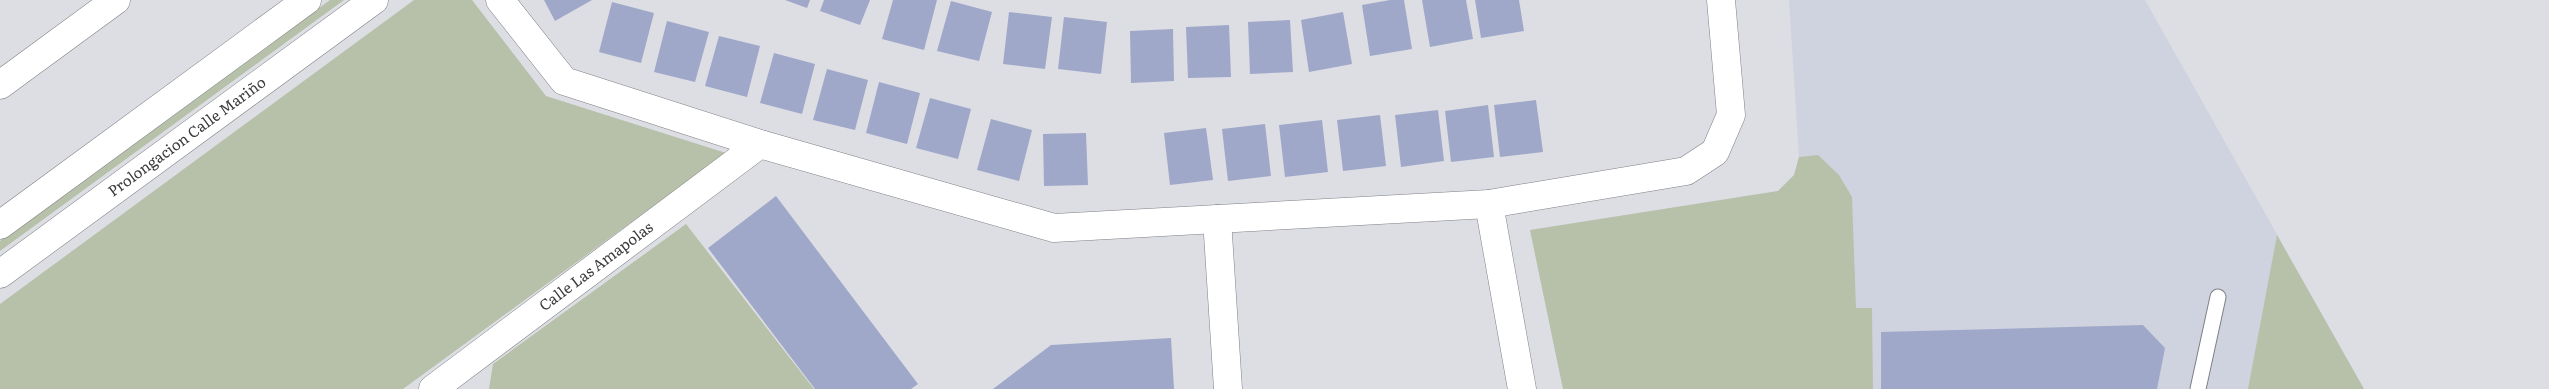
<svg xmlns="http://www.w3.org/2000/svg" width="2549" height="389" font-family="Literata,serif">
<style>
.built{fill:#cfd3df}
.green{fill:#b7c1aa}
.building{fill:#9fa8c9}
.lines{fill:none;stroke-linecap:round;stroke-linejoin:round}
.service-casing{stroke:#7f8085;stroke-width:17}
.minor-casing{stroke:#7f8085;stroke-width:29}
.service{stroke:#fff;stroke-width:15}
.minor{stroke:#fff;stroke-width:28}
.labels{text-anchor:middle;stroke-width:4;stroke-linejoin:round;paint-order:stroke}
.street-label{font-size:15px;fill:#3b3c3e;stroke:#dddee4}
</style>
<rect width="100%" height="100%" fill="#dddee4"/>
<path class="built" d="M1789,0H2145L2364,389H1563L1530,230L1778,191L1794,175L1799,157Z"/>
<path class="green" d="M330,0H344L0,251V241Z
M414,0H472L546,96L726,153L403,389H0V304Z
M1818,155L1839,175L1852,197L1856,308H1872L1873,389H1563L1530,230L1778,191L1794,175L1799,157Z
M686,224L814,389H489L493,364Z
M2277,235L2364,389H2248Z"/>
<path class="building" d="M544,0H592L555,21Z
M785,0H810L807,8Z
M824,0H870L860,25L820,11Z
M893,0H937L924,50L882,39Z
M1390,0H1404L1412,49L1370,56L1362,5Z
M1422,0H1466L1473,39L1430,47Z
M1475,0H1519L1524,31L1481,38Z
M951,1L992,12L979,61L937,51Z
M612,2L654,13L641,63L599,52Z
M1009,12L1052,17L1045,69L1003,64Z
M1343,12L1352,64L1309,72L1301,20Z
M1064,17L1107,22L1101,74L1058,69Z
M1290,20L1293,72L1250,74L1248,22Z
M667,21L709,32L695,82L654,72Z
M1229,25L1231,77L1188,78L1186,27Z
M1173,29L1174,81L1131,83L1130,31Z
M719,36L760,46L747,97L705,86Z
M774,53L815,64L802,114L760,103Z
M827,69L868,80L855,130L813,120Z
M879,82L920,93L907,144L866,133Z
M930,98L971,109L958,159L916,148Z
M1536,100L1543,152L1500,157L1494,105Z
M1488,105L1494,157L1451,162L1445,111Z
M1438,110L1444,161L1401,167L1395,115Z
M1380,115L1386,166L1343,171L1337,120Z
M991,119L1032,130L1019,181L977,170Z
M1322,120L1328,172L1285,177L1279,125Z
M1265,124L1271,176L1228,181L1222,129Z
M1206,128L1213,180L1170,185L1164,133Z
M1086,133L1088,185L1044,186L1043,134Z
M776,196L918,384L911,389H815L708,248Z
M2143,325L2165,348L2157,389H1881V332Z
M1171,338L1174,389H993L1051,345Z"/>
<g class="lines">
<g class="service-casing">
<path id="service" d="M2198,389L2218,297"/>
</g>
<g class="minor-casing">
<g id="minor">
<path d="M500,0L564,81L760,144L1054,228L1489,204L1686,171L1715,152L1731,115L1721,0"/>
<path d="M0,85L116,0"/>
<path d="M1489,204L1522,389"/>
<path d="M1217,219L1228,389"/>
<path d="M0,225L307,0"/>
<path id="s1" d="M0,274L374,0"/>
<path id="s2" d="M433,389L760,144"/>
</g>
</g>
<use href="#service" class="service"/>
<use href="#minor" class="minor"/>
</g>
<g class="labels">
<g class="street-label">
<text dy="5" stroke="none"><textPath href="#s1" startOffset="232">Prolongacion Calle Mariño</textPath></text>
<text dy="5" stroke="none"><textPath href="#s2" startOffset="204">Calle Las Amapolas</textPath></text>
</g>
</g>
</svg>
